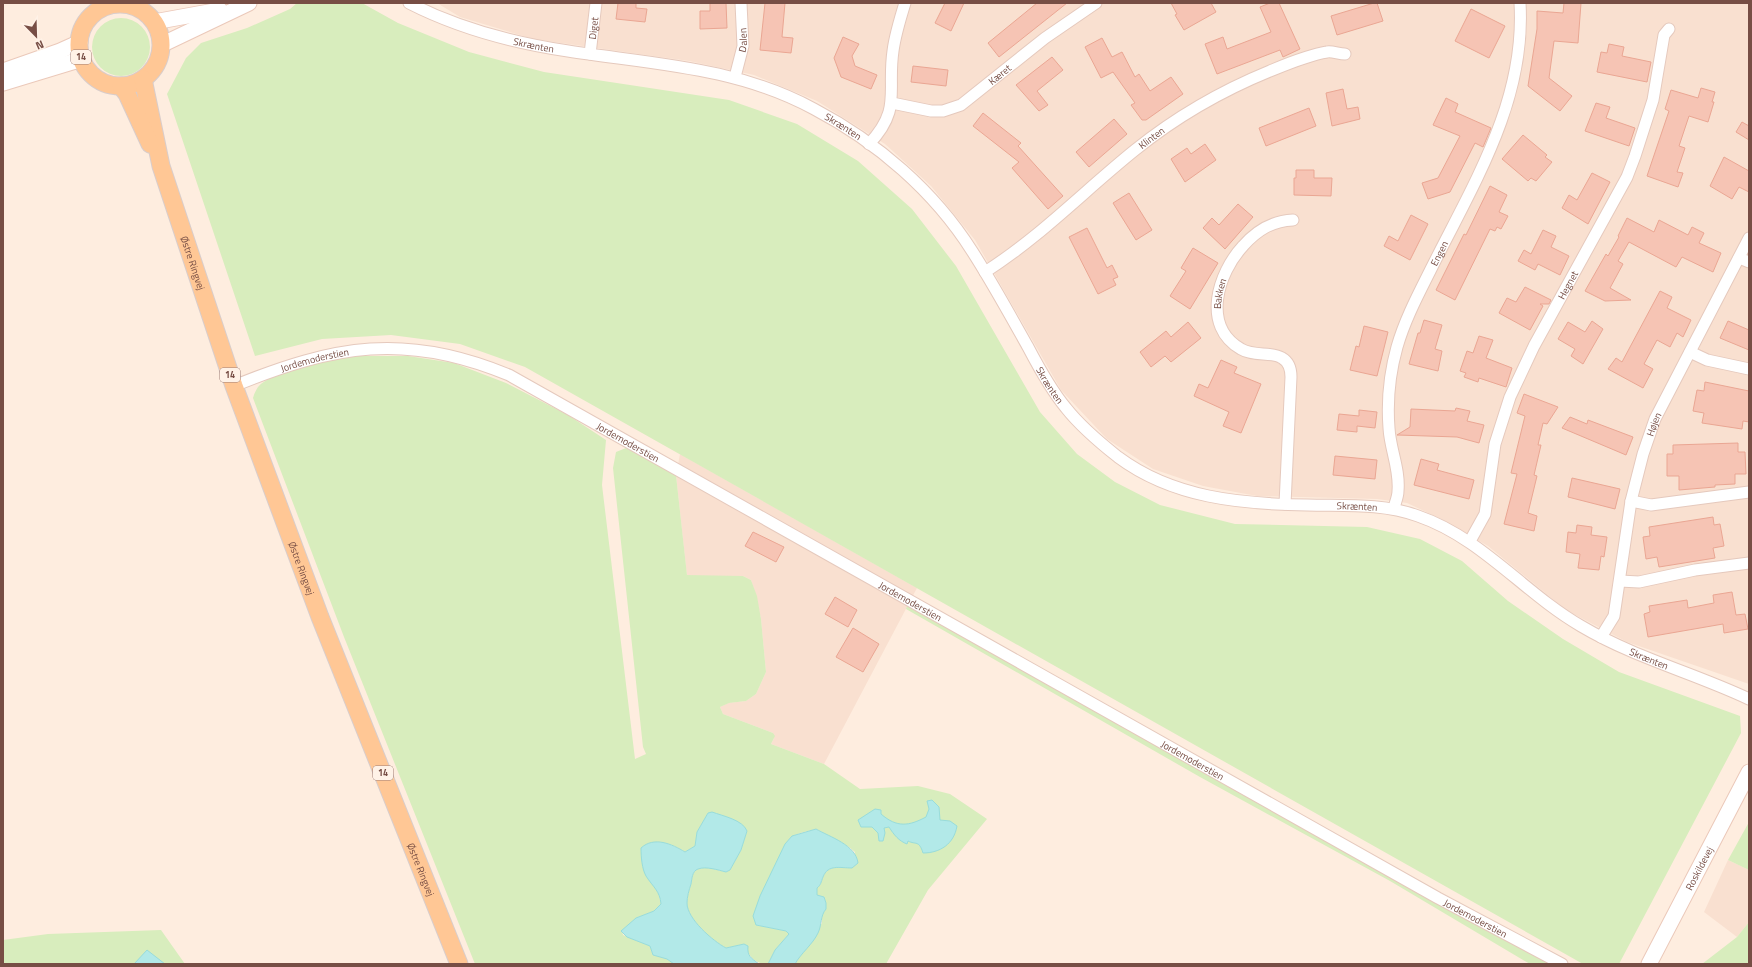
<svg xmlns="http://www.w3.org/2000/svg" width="1752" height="967" font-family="'Titillium Web',sans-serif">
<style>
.residential{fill:#f9e0d0}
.green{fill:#d8edbd}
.water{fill:#b2e9e8;stroke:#98dcdb}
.building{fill:#f6c4b4;stroke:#eaa693}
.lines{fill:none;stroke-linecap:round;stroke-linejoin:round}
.street-casing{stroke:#e5c9bd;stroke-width:13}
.secondary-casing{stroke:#ebc9ba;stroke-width:17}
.primary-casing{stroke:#d9cdcb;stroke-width:19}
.street{stroke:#fff;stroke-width:11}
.secondary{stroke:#fff;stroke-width:15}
.primary{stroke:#ffc795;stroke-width:17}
.labels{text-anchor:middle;stroke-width:3;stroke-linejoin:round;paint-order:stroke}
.shield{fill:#fff2e7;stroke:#a07f76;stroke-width:1}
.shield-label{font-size:9px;font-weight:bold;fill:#774e45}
.street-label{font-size:10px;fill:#774e45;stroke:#fff2e7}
</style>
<rect width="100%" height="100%" fill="#feeddf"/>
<path class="residential" d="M437,3H1749V684L1627,642L1566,610L1488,546L1439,518L1407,503L1377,499L1257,496L1203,486L1153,469L1107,439L1061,390L975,240L931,186L885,144L817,101L754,75L689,61L533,39L460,17Z
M680,454L917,588L824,764L771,744L774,738L773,733L723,714L720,707L728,703L746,701L756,694L766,672L761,619L756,595L751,580L743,576H687L676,475Z
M1728,860L1749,870V922L1737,937L1704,912Z"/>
<path class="green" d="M297,3H362L398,23L469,52L544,72L729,100L797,124L858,161L912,209L956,266L1040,412L1077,454L1115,482L1160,505L1235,524L1367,527L1420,539L1462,561L1508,601L1563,639L1619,672L1740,716L1741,733L1619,964H1583L525,367L460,344L391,335L322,339L255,356L167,94L186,58L201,43L247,28L290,9Z
M92 47a29 29 0 1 1 58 0a29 29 0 1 1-58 0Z
M351,356H408L454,363L506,383L568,415L606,440L602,485L635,759L646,754L643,747L613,468L616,452L626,448L676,475L687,575L743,576L751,580L757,596L761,619L766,672L756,694L746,701L729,703L720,707L723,714L773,733L775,736L771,744L824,764L860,789L918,786L950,794L987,819L928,890L886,964H795L822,923V914L826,909V903L824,897L817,895V888C821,885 821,882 823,877C828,864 840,868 852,868L855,852L849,847L816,829C796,834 788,834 781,855L756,925L786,931L789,934L775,950L768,964C754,964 749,956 744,944L726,948C713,941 687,919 687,903C687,897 689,890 691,884C692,879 692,871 698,869C706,866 718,870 726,872L730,870L741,850L747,831L708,813L697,832L695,846L685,852C672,844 658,838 644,846L646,875L658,891L661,904L654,911L636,918L622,931L623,935L650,946L653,955L667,959L674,964H475L344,637L253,398C254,394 256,390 258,387C271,371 330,360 351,356Z
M907,606L1549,964H1530L1390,881L1200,777L906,609Z
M1749,822V870L1728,860Z
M1749,922V964H1702L1737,937Z
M161,930L185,964H3V940L48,934Z"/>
<path class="water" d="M932,800L939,807L940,820L950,821L957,826C954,844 940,853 923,853C919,840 916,845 908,841L907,844C899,841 894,835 889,827L884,828L885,833L883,841H879L878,833L872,827H861L858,820L875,809L881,810V814C897,828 909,826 926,817L929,809L927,801Z
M712,812C723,816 743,820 747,831L741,850L730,870L726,872C718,870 706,866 698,869C692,871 692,879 691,884C689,890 687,897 687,903C687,919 713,941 726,948L744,944L748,946C747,956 751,958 759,964H674L667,959L653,955L650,946L627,937L621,931L636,918L654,911L661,904C660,891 653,887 646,876C642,869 641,857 641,848C654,836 672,844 685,852L695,846L697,832L708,813Z
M816,829C830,837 856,845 858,863L852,868C840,868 828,864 823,877C821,882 821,885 817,888V895L824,897L826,903V909C820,916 822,925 818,933C813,944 801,953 795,964H768L775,950L789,934L786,931L756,925L753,916L760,896L785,844L792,836Z
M147,950L165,964H134Z"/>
<path class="building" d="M618,3H636V8L647,9L645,22L616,19Z
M710,3H726L727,28L700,29V11H710Z
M765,3H785L782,37L793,38L791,53L760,50Z
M945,3H964L951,31L935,23Z
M1037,3H1067L999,57L988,43Z
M1171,3H1211L1216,12L1184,30L1175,15L1177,14Z
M1270,3H1279L1300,49L1283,57L1280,50L1217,74L1205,44L1223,37L1227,49L1271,32L1260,7Z
M1374,3H1377L1383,21L1337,35L1331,16Z
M1564,3H1581L1578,43L1554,41L1549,78L1572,96L1560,111L1528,86L1537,29V11L1563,13Z
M1471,9L1505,26L1489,58L1455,41Z
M843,37L859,44L852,56L855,66L877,75L871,89L841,77L834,58Z
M1102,38L1112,57L1122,52L1135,77L1139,74L1150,91L1171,77L1183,94L1146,120H1142L1131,105L1135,103L1113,72L1101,78L1085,47Z
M1609,44L1624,47L1622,56L1651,62L1647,82L1597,72L1601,52L1607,53Z
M1052,57L1063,70L1037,91L1048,105L1039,111L1016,85Z
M913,66L948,70L946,86L911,82Z
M1701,88L1715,92L1712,102H1714L1708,122L1689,116L1679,146L1685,148L1677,172L1683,173L1678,187L1647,176L1669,111L1665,109L1671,90L1698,98Z
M1343,89L1347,109L1358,107L1360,119L1332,126L1326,93Z
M1446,98L1458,104L1455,112L1491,128L1483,147L1475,143L1450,192L1428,199L1422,183L1438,178L1460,136L1433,125Z
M1596,103L1610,107L1606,118L1635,128L1629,146L1585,131Z
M1309,108L1316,126L1266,146L1259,128Z
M983,113L1021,143L1018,146L1063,196L1048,209L1012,168L1019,162L973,126Z
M1114,119L1127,134L1089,167L1076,152Z
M1742,122L1749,126V140L1736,132Z
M1523,135L1547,155L1545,157L1552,162L1536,181L1531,178L1528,181L1502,159Z
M1205,144L1216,160L1185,182L1171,159L1187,148L1191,154Z
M1724,157L1749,171V192L1739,187L1732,199L1710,186Z
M1296,170H1314V178H1332L1331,196L1294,195V178H1296Z
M1592,173L1610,182L1588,224L1562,208L1569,195L1577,200Z
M1490,186L1507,195L1499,212L1508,216L1501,229L1497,227L1495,231L1490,229L1455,300L1436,290L1464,234L1466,235Z
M1129,193L1152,230L1136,240L1113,203Z
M1238,204L1253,217L1225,249L1203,228L1212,218L1219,225Z
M1411,215L1428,224L1410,260L1384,246L1389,236L1398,241Z
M1627,218L1654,232L1659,220L1688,235L1692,227L1704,233L1699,243L1721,253L1713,272L1682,257L1676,267L1629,242L1618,261L1623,264L1610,288L1631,300L1605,301L1585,291L1606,254L1608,256L1619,237L1618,236Z
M1087,228L1107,268L1112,265L1118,277L1113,279L1116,285L1098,294L1069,237Z
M1543,230L1556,236L1551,247L1569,256L1560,275L1538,264L1535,270L1518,261L1524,250L1531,254Z
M1193,248L1218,263L1190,309L1170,296L1186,271L1181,268Z
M1525,287L1551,300L1549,304H1540L1543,306L1530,330L1499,313L1507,298L1516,302Z
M1660,291L1672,297L1667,308L1691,320L1683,337L1677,333L1670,347L1657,340L1644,364L1653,369L1643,388L1608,369L1616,358L1622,362Z
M1424,320L1442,325L1435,349L1442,351L1438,371L1409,364L1418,333H1420Z
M1592,321L1603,329L1583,364L1571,356L1575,349L1558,339L1568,322L1585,332Z
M1728,321L1749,330V350L1720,338Z
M1188,322L1201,338L1171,362L1165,356L1151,367L1140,352L1166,331L1171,337Z
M1364,326L1388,332L1377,376L1350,370L1356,346L1359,347Z
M1479,336L1493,340L1486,358L1512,368L1506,387L1479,378L1478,382L1464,377L1466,373L1460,371L1467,351L1473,353Z
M1221,360L1237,367L1234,373L1261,384L1241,433L1223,426L1229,412L1194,396L1199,384L1208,388Z
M1705,382L1749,391V422L1743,421L1742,429L1702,423L1704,413L1693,411L1697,390L1704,391Z
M1524,394L1558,407L1547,424L1543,423L1538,445H1541L1534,475L1537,476L1528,513L1537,516L1534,531L1504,524L1517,474L1511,473L1525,416L1517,413Z
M1456,408L1470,411L1467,421L1484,425L1479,443L1457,437L1397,435L1410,427L1411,409L1455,411Z
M1359,410L1377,412L1375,428L1357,426V432L1337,430L1339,414L1359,416Z
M1570,417L1587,424L1588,420L1633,437L1626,455L1562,428Z
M1738,443V452H1745L1746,474H1735V484L1715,485V487L1679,490V476H1667V454H1673V445Z
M1335,456L1377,460L1375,479L1333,475Z
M1421,459L1439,464L1437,470L1474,480L1469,499L1414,485Z
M1572,478L1620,489L1615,509L1568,497Z
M1713,517L1714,525L1720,524L1724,546L1713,548L1715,558L1659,567L1657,557L1646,559L1643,537L1650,536L1649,527Z
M1577,525L1592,527L1591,535L1607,537L1604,557L1601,556L1599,570L1578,568L1580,554L1566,552L1568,532L1576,533Z
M753,532L784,547L776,562L745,546Z
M1732,592L1736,615L1745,614L1748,629L1724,633L1723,624L1648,637L1644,614L1650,612L1649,606L1687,600L1688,608L1714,603L1713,595Z
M835,597L857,610L848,627L825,614Z
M853,628L879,644L863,672L836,657Z"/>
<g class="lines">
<g class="street-casing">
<g id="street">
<path id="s1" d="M409,3C458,28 514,43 568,51C653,64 737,67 814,109C877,142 934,191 972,251C992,282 1010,315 1028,347C1039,368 1051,390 1066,408C1081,427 1099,442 1118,457C1173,498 1241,504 1307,505C1345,506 1382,503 1418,516C1482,538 1524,593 1581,626C1635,658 1694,673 1749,699"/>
<path id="s2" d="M590,54L596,3"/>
<path id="s3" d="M735,77L743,46L741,3"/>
<path id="s4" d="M892,103L931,111H943L961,105L1045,38L1096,3"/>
<path d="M869,144C902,109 887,92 893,51C895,35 900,19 905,3"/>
<path d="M1739,258L1749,262"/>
<path id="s5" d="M985,272C1040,237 1084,191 1135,150C1176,117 1221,91 1270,71C1287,64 1308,55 1327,52C1332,51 1339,54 1345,54"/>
<path d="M1690,352L1707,360L1749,369"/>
<path id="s6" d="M234,386C334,345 406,332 509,375L1438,898L1562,964"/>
<path d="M1631,501L1651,505L1749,492"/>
<path id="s7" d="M1285,504L1291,377C1291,370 1289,362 1282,358C1271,351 1254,357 1241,349C1201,326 1218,273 1243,246C1257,230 1272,221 1293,220"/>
<path id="s8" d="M1394,508C1395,503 1398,497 1398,491C1400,469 1390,449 1389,428C1387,402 1390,372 1397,347C1405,319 1419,293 1432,267C1474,183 1526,100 1520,3"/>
<path id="s9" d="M1470,541L1485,514L1495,444L1510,397L1534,346L1627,177L1635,156L1653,100L1664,35L1669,29"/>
<path d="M1620,581L1639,582L1695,570L1749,563"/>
<path id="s10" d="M1601,637L1614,616L1631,501L1643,454L1655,419L1749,238"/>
</g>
</g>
<g class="secondary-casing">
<g id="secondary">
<path d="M154,22L220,10"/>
<path d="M161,45L249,3"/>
<path d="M3,71L60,51L80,42"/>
<path d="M3,83L82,59"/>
<path id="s11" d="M1649,964L1749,772"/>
</g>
</g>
<g class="primary-casing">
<g id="primary">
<circle cx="120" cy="45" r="41"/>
<path id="s12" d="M143,79L161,166L234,386L320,617L459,964"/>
<path d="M121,86L127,94L150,144"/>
</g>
</g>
<use href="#street" class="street"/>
<use href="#secondary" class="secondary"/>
<use href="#primary" class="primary"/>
</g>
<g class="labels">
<g class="shield">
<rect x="71" y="50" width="20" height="14" rx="3"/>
<rect x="220" y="368" width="20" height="14" rx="3"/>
<rect x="373" y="766" width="20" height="14" rx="3"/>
</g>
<g class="shield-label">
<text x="81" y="60">14</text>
<text x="230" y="378">14</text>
<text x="383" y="776">14</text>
</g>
<g class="street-label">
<text dy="4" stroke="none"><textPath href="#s2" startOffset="26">Diget</textPath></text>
<text dy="4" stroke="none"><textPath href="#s3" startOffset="38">Dalen</textPath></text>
<text dy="4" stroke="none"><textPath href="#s1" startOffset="132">Skrænten</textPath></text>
<text dy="4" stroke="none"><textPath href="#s4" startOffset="120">Kæret</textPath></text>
<text dy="4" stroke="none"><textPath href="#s1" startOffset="455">Skrænten</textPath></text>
<text dy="4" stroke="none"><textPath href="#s5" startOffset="214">Klinten</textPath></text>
<text dy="4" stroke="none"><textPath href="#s8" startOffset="266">Engen</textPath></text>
<text dy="4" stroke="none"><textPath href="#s12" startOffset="191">Østre Ringvej</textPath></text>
<text dy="4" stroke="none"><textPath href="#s9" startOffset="277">Hegnet</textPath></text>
<text dy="4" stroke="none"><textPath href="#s7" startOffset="256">Bakken</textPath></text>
<text dy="4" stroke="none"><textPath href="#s6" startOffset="85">Jordemoderstien</textPath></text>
<text dy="4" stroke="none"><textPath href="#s1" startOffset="791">Skrænten</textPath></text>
<text dy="4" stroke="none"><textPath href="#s10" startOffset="221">Højen</textPath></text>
<text dy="4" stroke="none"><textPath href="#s6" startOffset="421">Jordemoderstien</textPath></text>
<text dy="4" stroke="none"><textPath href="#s1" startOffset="1139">Skrænten</textPath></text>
<text dy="4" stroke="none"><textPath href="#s12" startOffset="515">Østre Ringvej</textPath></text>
<text dy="4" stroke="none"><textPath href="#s6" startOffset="745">Jordemoderstien</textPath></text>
<text dy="4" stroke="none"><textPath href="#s1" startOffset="1474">Skrænten</textPath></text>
<text dy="4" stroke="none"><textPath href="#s6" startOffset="1069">Jordemoderstien</textPath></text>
<text dy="4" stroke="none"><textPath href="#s11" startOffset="108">Roskildevej</textPath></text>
<text dy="4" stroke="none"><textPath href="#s12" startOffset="839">Østre Ringvej</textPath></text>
<text dy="4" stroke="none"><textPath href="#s6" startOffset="1393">Jordemoderstien</textPath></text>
</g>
</g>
<rect width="1752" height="967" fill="none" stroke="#774e45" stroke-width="8"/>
<g transform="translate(36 36) rotate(157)" stroke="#fff2e7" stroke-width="3" paint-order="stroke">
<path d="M0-3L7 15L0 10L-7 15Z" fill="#774e45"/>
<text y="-6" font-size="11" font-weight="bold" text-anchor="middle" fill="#774e45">N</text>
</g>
</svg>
